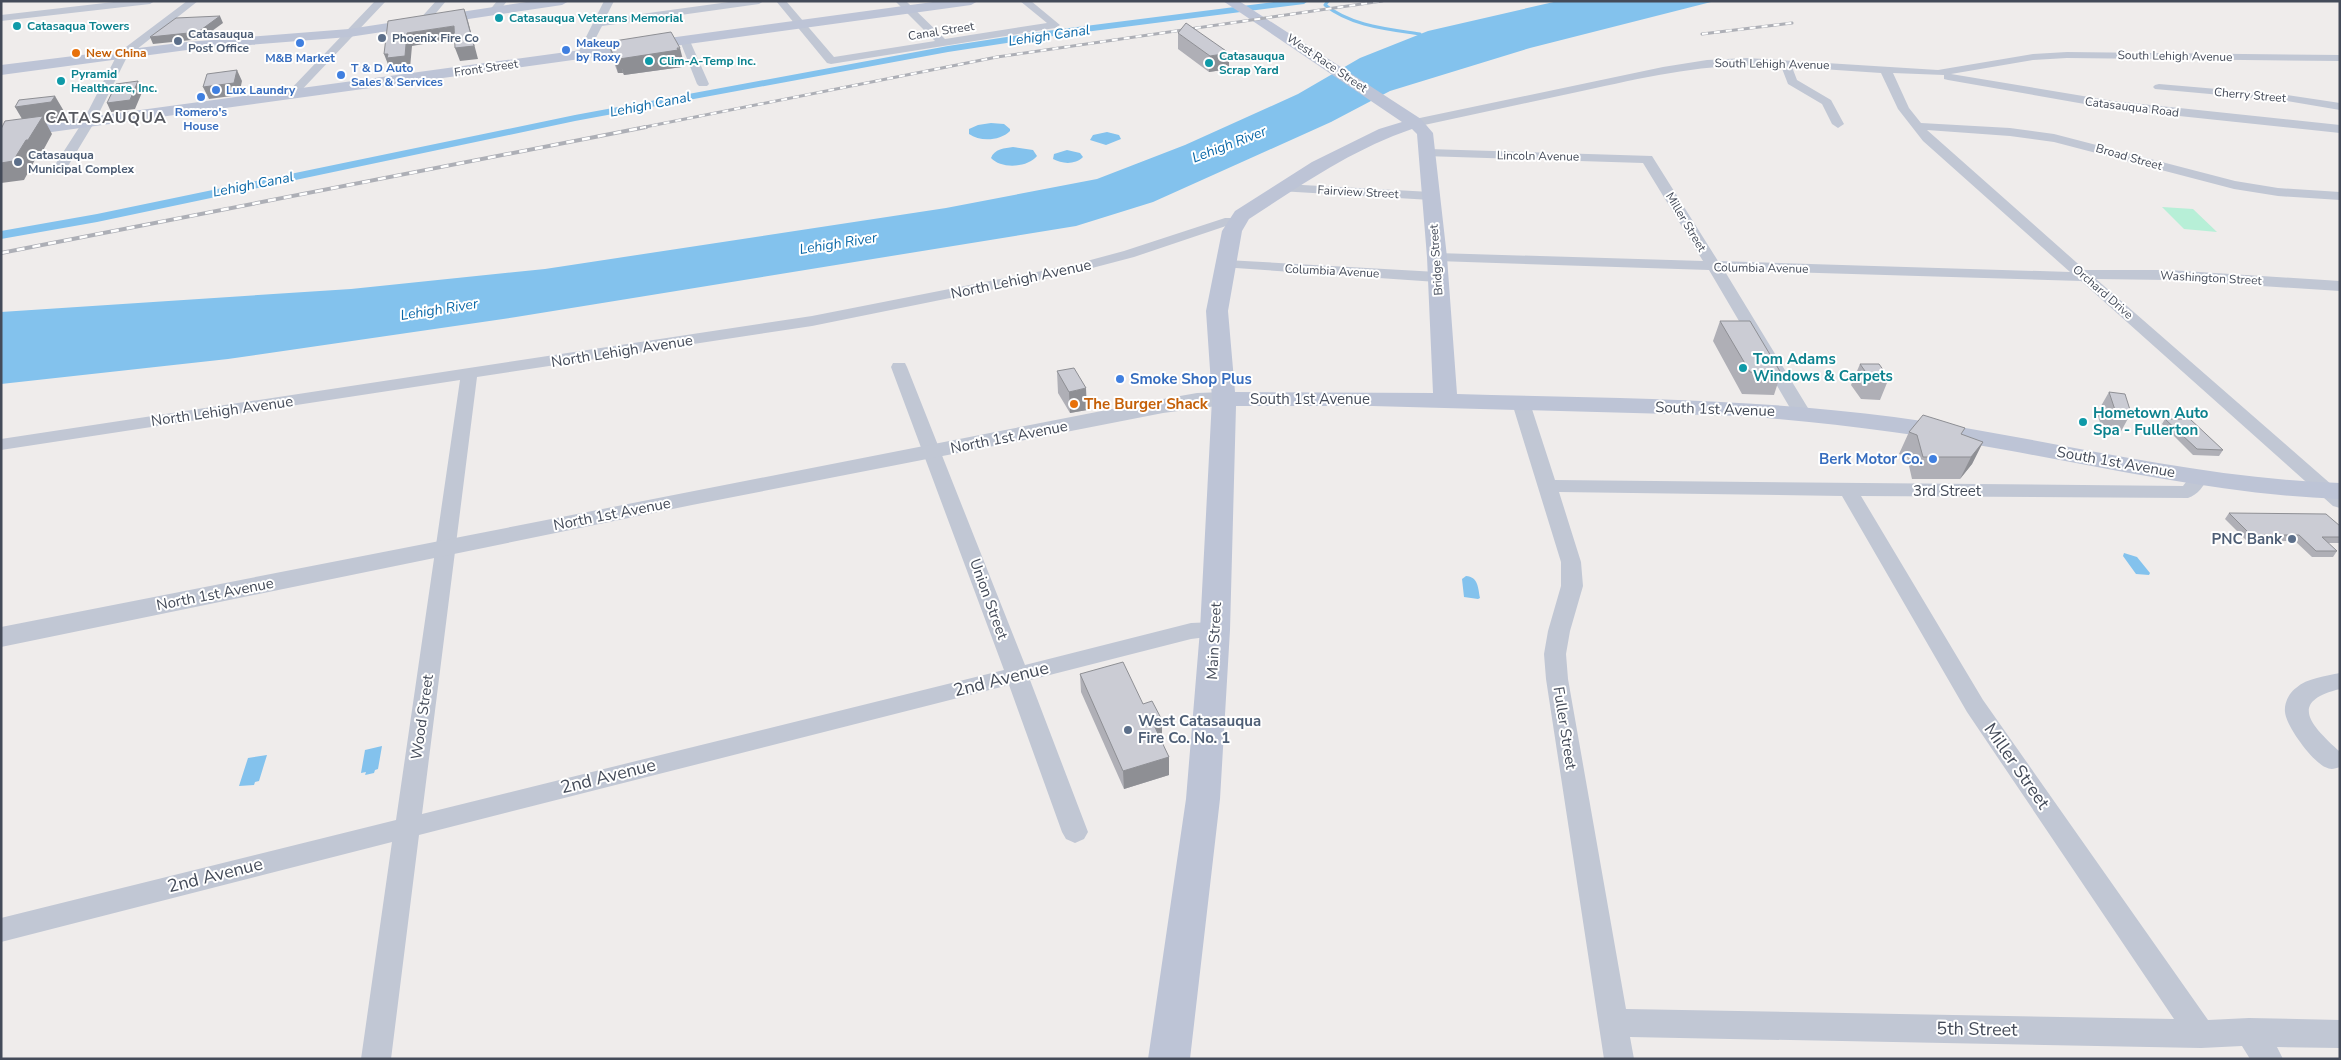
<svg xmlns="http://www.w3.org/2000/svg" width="2341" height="1060" font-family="'Nunito Sans',sans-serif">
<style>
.green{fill:#b7efd7}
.water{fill:#83c2ed}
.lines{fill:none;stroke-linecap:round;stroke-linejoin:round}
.stream{stroke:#83c2ed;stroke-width:3}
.canal{fill:#83c2ed;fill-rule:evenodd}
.minor{fill:#c1c7d4;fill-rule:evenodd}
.tertiary{fill:#c1c7d4;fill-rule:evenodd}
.secondary{fill:#bdc4d6;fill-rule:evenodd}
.rail-far1-casing{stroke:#adafb6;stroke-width:3}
.rail-casing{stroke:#adafb6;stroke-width:4}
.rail-far1{stroke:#fff;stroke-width:2;stroke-dasharray:6;stroke-linecap:butt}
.rail{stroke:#fff;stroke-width:2.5;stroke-dasharray:8;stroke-linecap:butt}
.wall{fill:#afafb6}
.shaded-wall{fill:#8e8f94}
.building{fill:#cbccd4;stroke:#8e8f94}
.culture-dot{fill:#0f9aa8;stroke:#fff;stroke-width:2}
.service-dot{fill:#5c6f8a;stroke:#fff;stroke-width:2}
.shop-dot{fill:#3f7fe0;stroke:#fff;stroke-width:2}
.food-dot{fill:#e8710a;stroke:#fff;stroke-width:2}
.labels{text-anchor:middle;stroke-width:4;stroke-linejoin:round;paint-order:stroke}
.far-culture-label{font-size:12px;font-weight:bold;fill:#0d838f;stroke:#fff;text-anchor:start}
.far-street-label{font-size:12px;fill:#444b59;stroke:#fff}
.far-service-label{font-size:12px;font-weight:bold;fill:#4e5e75;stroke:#fff;text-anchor:start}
.far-shop-label{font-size:12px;font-weight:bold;fill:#366cbe;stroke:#fff;text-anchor:start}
.far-food-label{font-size:12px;font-weight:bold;fill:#c56008;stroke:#fff;text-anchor:start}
.far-water-label{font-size:14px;font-style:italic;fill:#0967a7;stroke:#fff}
.street-label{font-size:15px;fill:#444b59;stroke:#fff}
.culture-label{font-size:15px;font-weight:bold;fill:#0d838f;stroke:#fff;text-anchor:start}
.shop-label{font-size:15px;font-weight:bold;fill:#366cbe;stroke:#fff;text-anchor:start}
.food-label{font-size:15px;font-weight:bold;fill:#c56008;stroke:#fff;text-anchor:start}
.service-label{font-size:15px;font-weight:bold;fill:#4e5e75;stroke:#fff;text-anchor:end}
.far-district-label{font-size:16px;font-weight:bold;letter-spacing:1px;fill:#585a61;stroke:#fff}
.near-street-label{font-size:18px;fill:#444b59;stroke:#fff}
</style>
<rect width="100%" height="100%" fill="#efeceb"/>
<path class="green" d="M2162,207L2193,209L2217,232L2184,229Z"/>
<path class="water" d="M1558,1H1715L1530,48L1390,91L1331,122L1153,202L1076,226L516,317L228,359L1,384V312L351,289L545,269L946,208L1097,179L1185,145L1298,94L1360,58L1428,31Z
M991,123L1004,124L1010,129V131C1000,141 980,142 969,134V129L978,125Z
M1107,132L1119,135L1121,139L1106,145L1090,140L1093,135Z
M1013,147L1033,150L1037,156C1027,168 1001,169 991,158C994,149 1005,148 1013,147Z
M1067,150L1080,153L1083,157C1075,165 1062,164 1053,159L1054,154Z
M2124,553L2137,557L2150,573L2149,575L2136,574L2123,556Z
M1466,576C1478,577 1478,587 1480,598L1478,599L1464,597L1462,579Z
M382,746L378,769L375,770L374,773L365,775L366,772L361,773L365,750Z
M267,755L259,781L255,782L254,785L239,786L248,758Z"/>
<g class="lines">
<path class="stream" d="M1328,1L1325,5C1351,26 1388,29 1420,34"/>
<path class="canal" d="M1281,1H1308L1304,4L1046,37L948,52L575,121L97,222L1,239V231L97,214L575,115L948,46L1046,31Z"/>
<path class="minor" d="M122,1H155L150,4L1,21V15Z
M187,1H198L127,57L94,123L65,171L58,175L53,174L51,171L82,123L118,53Z
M375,1H386L295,97H287L285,95L287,93Z
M436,1H446L426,25H418V21Z
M497,1H507L498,13H490L489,11Z
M604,1H614L605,19L736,1H764L759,4L602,26L586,57H578L577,55Z
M776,1H786L834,57L935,41L895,1H906L945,39L1047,23L1020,1H1031L1060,25L1055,28L831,64L827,63Z
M685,38L690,41L709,84L707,86H699L697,84L680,41Z
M2067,52L2340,55V61L2067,58L2033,60L1951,74L2113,101L2340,125V133L2113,109L1948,80L1944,79V75L1893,73L1909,108L1921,123L2010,128L2054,134L2235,181L2278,188L2340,192V200L2278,196L2234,189L2054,142L2010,136L1927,130L2085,270H2169L2340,281V291L2169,280L2096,279L2340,492V508L2333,506L2081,281L1724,270L1811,413L1808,417H1796L1793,413L1709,270L1437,261L1430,257L1437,253L1703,261L1643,163L1424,156L1422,153L1424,150L1428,149L1652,156L1718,261L2070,272L1923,141L1898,109L1881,73L1792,67L1797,80L1831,100L1844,124L1838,128L1832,124L1822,104L1788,84L1781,66C1709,62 1652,76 1582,91C1526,103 1471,115 1415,127L1409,123L1415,119L1663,67L1707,60L1747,58L1938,70L2033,54Z
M2159,84L2287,95L2340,103V110L2287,101L2155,89L2153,87L2155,85Z
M1284,184L1431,192L1438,196L1431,200L1279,191L1277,188L1279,185Z
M1225,218H1236L1243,222L1241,225L1226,226L1134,257L1073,273L812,326L477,377L422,814L1004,670L891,367L893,363H905L907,367L1025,665L1191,623L1215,622L1223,625L1226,630L1223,635L1191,639L1030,680L1088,832L1084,839L1075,843L1066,839L1062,832L1009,685L419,835L391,1059H361L392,842L1,942V918L396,820L460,380L1,450V439L812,316L1072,265L1124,251Z
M1226,260L1437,272L1445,277L1437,282L1221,267L1219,264Z
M1521,398L1527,399L1530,403L1555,480L2183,486C2190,477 2194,470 2207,473L2209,477C2204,485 2198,495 2188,498L1861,496L1983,700L2208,1020L2249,1018L2340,1020V1048L2277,1047L2283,1059H2250L2242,1046L2201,1048L1630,1037L1634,1059H1604L1546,679L1544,654L1548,631L1561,586V562L1512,403L1515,399ZM1559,492L1842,496L1967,712L2174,1019L1626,1009L1568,679L1566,654L1570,631L1583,586L1581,562Z
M2340,673V689C2286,702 2313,727 2340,752V767C2334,769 2331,770 2325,767C2312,761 2286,726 2285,712C2284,703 2289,693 2296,688C2307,678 2326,676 2340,673Z"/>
<path class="tertiary" d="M1224,392L1232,394L1235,399L1232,404L1163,413L692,505L1,647V627L1163,399L1197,393Z"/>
<path class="secondary" d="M533,1H569L562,5L349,37L187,50L1,75V65L187,42L349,29Z
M940,1H978L971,5L1,139V129Z
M1223,1H1239L1421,119L1433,133L1447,257L1457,394C1603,398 1749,398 1894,417C2043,437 2189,478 2340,483V499C2227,495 2117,470 2006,450C1919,434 1831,423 1743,416L1372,406H1236L1230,630L1220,799L1190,1059H1148L1186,799L1200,630L1212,399L1206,311L1222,231L1235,211L1312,162L1379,129L1402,122ZM1412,129L1417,134L1427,257L1433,393L1235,392L1228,311L1242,231L1249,219C1301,185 1353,149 1412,129Z"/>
<g class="rail-far1-casing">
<path id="rail-far1" d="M1702,34L1792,23
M640,128L997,57L1382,1"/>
</g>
<g class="rail-casing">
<path id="rail" d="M1,253L646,127"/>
</g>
<use href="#rail-far1" class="rail-far1"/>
<use href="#rail" class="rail"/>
</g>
<path class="wall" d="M1178,33L1229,69L1209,72L1178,49Z
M608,42L684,64H682V67L624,75L623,73H618L612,58Z
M1720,321L1781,373L1774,395L1742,394L1713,341Z
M1860,364L1889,378L1880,400L1861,399L1851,385Z
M1057,371L1087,410L1070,413L1058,393Z
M2109,392L2131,413L2119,435L2103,432L2097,413Z
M2165,419L2223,450L2219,456L2193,455L2162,424Z
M1909,432L1962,435L1983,442L1972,464L1960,479H1912L1907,457L1899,454Z
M2229,513L2340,526V543H2328L2337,551L2333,557H2312L2295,541H2247L2225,519Z
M1080,674L1162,738L1160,739L1169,757V775L1124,789L1081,692Z"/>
<path class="shaded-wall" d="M464,9L468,21L478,59L460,61L455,48Z
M220,16L223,23L201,39L153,44L150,37Z
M454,26L458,38L412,46L410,68L392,71L390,67H389L384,54L407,33Z
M680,48L684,64H682V67L624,75L619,59Z
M1229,53V69L1209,72L1210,56Z
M614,57H619L623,73H618Z
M237,70L242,81L239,95L209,99L203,87Z
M138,81L143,90L135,109L111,112L107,103Z
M55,96L65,113L61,119L45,121L52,134L39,158H36L24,180L1,183V163L26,140L25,124L15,107Z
M1086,388L1087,410L1070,413L1069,392Z
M1983,442L1972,464L1960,479L1971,457Z
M1162,720V738L1153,741V723Z
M1169,757V775L1124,789L1123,771Z"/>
<path class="building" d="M464,9L474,46L455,48L454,26L407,33L405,56L387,58L388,54H384L388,21Z
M220,16L198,32L150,37L176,18Z
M1186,23L1229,53L1210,56L1178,33Z
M671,32L680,48H677L678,50L619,59V57H614L608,42Z
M237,70L234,83L203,87L207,74Z
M138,81L130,100L107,103L116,84Z
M55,96L51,102L15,107L19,100Z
M43,116L28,140H26L13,161L1,163V129L5,121Z
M1720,321H1750L1781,373L1750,372Z
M1860,364H1879L1889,378H1870Z
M1074,368L1086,388L1069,392L1057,371Z
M2109,392L2125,394L2131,413L2115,410Z
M1923,415L1965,428L1961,434L1983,442L1971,457H1923L1917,435L1909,432Z
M2165,419H2190L2223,450L2197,449Z
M2229,513L2326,514L2340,526V537H2322L2337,551H2316L2299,535H2251Z
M1123,662L1143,704L1152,701L1162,720L1153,723L1169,757L1123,771L1080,674Z"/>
<g class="culture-dot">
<circle cx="499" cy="18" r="5"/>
<circle cx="17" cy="26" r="5"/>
<circle cx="649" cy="61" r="5"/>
<circle cx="1209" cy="63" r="5"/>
<circle cx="61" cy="81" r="5"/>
<circle cx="1743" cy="368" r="5"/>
<circle cx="2083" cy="422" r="5"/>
</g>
<g class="service-dot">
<circle cx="382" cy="38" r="5"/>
<circle cx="178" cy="41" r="5"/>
<circle cx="18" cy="162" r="5"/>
<circle cx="2292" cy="539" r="5"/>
<circle cx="1128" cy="730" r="5"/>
</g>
<g class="shop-dot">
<circle cx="300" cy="43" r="5"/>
<circle cx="566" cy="50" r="5"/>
<circle cx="341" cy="75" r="5"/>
<circle cx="216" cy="90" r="5"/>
<circle cx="201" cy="97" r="5"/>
<circle cx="1120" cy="379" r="5"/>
<circle cx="1933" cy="459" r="5"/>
</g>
<g class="food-dot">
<circle cx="76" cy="53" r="5"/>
<circle cx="1074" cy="404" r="5"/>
</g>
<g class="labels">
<g class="far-culture-label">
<text x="509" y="22">Catasauqua Veterans Memorial</text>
<text x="27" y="30">Catasaqua Towers</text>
<text x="1219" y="60">Catasauqua<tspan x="1219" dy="14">Scrap Yard</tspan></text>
<text x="659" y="65">Clim-A-Temp Inc.</text>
<text x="71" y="78">Pyramid<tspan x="71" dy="14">Healthcare, Inc.</tspan></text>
</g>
<g class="far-street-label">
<text transform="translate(941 31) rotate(-9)" y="4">Canal Street</text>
<text transform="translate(2175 56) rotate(1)" y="4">South Lehigh Avenue</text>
<text transform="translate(1327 63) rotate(34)" y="4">West Race Street</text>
<text transform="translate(1772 64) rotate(1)" y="4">South Lehigh Avenue</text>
<text transform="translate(486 68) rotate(-8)" y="4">Front Street</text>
<text transform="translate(2250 95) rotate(5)" y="4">Cherry Street</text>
<text transform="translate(2132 107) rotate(7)" y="4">Catasauqua Road</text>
<text transform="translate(1538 156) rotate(1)" y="4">Lincoln Avenue</text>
<text transform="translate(2129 157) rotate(16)" y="4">Broad Street</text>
<text transform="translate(1358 192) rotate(3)" y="4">Fairview Street</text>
<text transform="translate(1686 222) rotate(59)" y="4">Miller Street</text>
<text transform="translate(1436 260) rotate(-94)" y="4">Bridge Street</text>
<text transform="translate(1761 268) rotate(1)" y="4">Columbia Avenue</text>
<text transform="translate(1332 271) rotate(3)" y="4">Columbia Avenue</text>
<text transform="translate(2211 278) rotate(3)" y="4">Washington Street</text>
<text transform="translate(2103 292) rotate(41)" y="4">Orchard Drive</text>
</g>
<g class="far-service-label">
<text x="188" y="38">Catasauqua<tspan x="188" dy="14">Post Office</tspan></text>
<text x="392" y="42">Phoenix Fire Co</text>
<text x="28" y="159">Catasauqua<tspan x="28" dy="14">Municipal Complex</tspan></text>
</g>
<g class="far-shop-label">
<text x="576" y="47">Makeup<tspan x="576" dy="14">by Roxy</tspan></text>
<text x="300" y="62" text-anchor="middle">M&amp;B Market</text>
<text x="351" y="72">T &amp; D Auto<tspan x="351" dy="14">Sales &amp; Services</tspan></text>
<text x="226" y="94">Lux Laundry</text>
<text x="201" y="116" text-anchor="middle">Romero's<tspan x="201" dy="14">House</tspan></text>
</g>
<g class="far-food-label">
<text x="86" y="57">New China</text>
</g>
<g class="far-water-label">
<text transform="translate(1049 35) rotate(-8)" y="5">Lehigh Canal</text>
<text transform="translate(650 104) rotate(-11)" y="5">Lehigh Canal</text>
<text transform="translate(1229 144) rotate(-21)" y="5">Lehigh River</text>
<text transform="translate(253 184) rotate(-11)" y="5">Lehigh Canal</text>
<text transform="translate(838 243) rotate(-9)" y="5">Lehigh River</text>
<text transform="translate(439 309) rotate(-9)" y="5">Lehigh River</text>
</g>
<g class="street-label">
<text transform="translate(1021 279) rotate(-12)" y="5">North Lehigh Avenue</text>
<text transform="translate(622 351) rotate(-9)" y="5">North Lehigh Avenue</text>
<text x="1310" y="404">South 1st Avenue</text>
<text transform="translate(1715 409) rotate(2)" y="5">South 1st Avenue</text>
<text transform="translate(222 411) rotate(-8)" y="5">North Lehigh Avenue</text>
<text transform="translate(1009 437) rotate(-11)" y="5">North 1st Avenue</text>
<text transform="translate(2116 462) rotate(10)" y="5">South 1st Avenue</text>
<text x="1947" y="496">3rd Street</text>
<text transform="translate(612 514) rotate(-11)" y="5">North 1st Avenue</text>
<text transform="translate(215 594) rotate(-11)" y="5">North 1st Avenue</text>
<text transform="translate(989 599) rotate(70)" y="5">Union Street</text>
<text transform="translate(1214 641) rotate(-87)" y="5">Main Street</text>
<text transform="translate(422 717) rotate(-82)" y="5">Wood Street</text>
<text transform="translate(1565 728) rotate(81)" y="5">Fuller Street</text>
</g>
<g class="culture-label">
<text x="1753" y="364">Tom Adams<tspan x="1753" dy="17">Windows &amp; Carpets</tspan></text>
<text x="2093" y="418">Hometown Auto<tspan x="2093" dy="17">Spa - Fullerton</tspan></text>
</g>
<g class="shop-label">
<text x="1130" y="384">Smoke Shop Plus</text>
<text x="1923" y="464" text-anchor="end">Berk Motor Co.</text>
</g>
<g class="food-label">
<text x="1084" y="409">The Burger Shack</text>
</g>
<g class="service-label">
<text x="2282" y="544">PNC Bank</text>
<text x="1138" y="726" text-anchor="start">West Catasauqua<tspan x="1138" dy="17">Fire Co. No. 1</tspan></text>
</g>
<g class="far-district-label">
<text x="106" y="123">CATASAUQUA</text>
</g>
<g class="near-street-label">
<text transform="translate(1001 679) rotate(-14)" y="6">2nd Avenue</text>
<text transform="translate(2017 766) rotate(55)" y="6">Miller Street</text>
<text transform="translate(608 776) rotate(-14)" y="6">2nd Avenue</text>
<text transform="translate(215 875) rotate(-14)" y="6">2nd Avenue</text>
<text transform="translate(1977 1029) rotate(1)" y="6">5th Street</text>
</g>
</g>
<rect width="2341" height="1060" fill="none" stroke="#444b59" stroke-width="5"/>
</svg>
